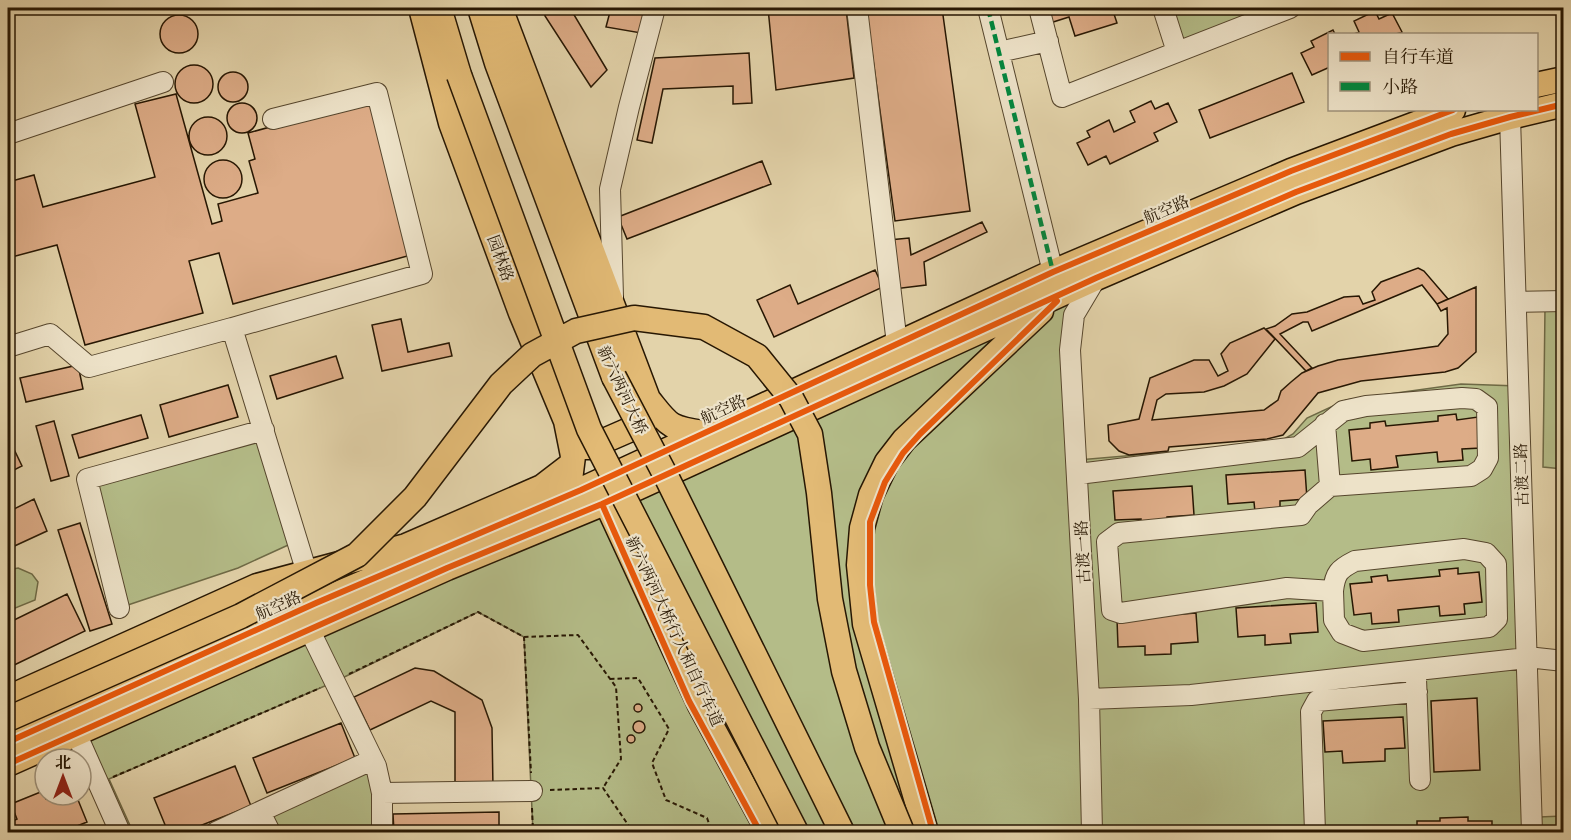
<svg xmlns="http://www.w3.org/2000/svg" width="1571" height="840" font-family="'Libre Caslon Text','Noto Serif SC',serif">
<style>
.green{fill:#b4bc88;stroke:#6e6a46;stroke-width:1.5}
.building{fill:#ddac87;stroke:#271703;stroke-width:1.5}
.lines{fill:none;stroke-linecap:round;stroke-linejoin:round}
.minor-casing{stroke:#56462d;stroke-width:22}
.major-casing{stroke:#271703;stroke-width:27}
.path{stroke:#271703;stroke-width:2;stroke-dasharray:4.5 3;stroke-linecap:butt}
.minor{stroke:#ede2c8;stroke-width:20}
.major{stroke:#e2ba75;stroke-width:24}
.major-bridge-casing{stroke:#271703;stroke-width:27;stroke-linecap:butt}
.major-bridge{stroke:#e2ba75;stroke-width:24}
.quiet{stroke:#00873e;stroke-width:4.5;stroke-dasharray:9 4.5;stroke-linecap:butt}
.cycleway-casing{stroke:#ede2c8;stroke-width:10}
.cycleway{stroke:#e8590c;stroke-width:6}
.labels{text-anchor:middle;stroke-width:4.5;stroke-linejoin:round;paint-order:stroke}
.street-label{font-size:16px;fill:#271703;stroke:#ede2c8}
</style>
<rect width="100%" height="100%" fill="#e3d3aa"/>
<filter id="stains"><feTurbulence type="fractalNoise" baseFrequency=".00333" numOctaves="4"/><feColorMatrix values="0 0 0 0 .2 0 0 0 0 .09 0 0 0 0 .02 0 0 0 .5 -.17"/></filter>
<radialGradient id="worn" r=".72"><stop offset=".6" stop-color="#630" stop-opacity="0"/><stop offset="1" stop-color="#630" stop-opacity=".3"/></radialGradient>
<path class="green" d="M1163,8H1290L1177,52Z
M1096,278L1074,315L1078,460L1277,443L1293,434L1307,418L1346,400L1461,384L1518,386L1539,817L1563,816V832H533L524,637L478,612L334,682L109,779L133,832H120L76,733Z
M1563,307V469L1543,467L1545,308Z
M264,430L297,541L238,568L119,608L87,479Z
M18,568L32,574L38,582L35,600L8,611V570Z
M372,760L382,832H270L260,812Z"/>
<path class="building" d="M544,8H570L607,70L591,87L545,16Z
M611,8H648L641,33L606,27Z
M660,8H738V12L660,9Z
M768,8H846L854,78L776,90Z
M866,8H942L970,211L895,221Z
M1045,8H1112L1117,23L1075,36L1069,17L1050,23Z
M1375,11L1379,19L1392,13L1402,32L1396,34H1354L1359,32L1354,21Z
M160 34a19 19 0 1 1 38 0a19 19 0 1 1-38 0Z
M1333,30L1335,34H1330V67L1312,75L1301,53L1314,47L1311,41Z
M749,53L752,103L733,104V86L663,89L652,143L637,140L655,58Z
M175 84a19 19 0 1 1 38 0a19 19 0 1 1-38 0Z
M218 87a15 15 0 1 1 30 0a15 15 0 1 1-30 0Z
M1292,73L1304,102L1210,138L1199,110Z
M176,94L212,224L222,221L218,204L258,193L249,161L255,159L248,133L369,100L411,255L233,304L219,253L189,261L203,313L85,345L57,245L8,258V182L34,175L43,207L155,177L135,104Z
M1151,101L1155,109L1168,103L1177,122L1154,133L1158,141L1110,164L1106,156L1088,165L1077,143L1090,137L1087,131L1109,120L1114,132L1135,122L1130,111Z
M227 118a15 15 0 1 1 30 0a15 15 0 1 1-30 0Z
M189 136a19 19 0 1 1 38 0a19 19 0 1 1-38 0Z
M204 179a19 19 0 1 1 38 0a19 19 0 1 1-38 0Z
M762,161L771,184L627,239L618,217Z
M982,222L987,232L924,262L926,285L894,289L889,240L909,238L911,255Z
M1418,268L1424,271L1448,299L1437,304L1422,285L1312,331L1308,322H1303L1280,334L1312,368L1306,371L1266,329L1275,326L1292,314L1307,312L1344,297L1359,296L1363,304L1375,300L1372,292L1381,282Z
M875,270L883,287L774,337L757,300L790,285L798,304Z
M1476,287V352L1458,368L1445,372L1361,381L1318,393L1283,435L1267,439L1169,447L1168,451L1129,455L1119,451L1109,441L1108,425L1139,419L1150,378L1194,360H1209L1218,376L1228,371L1221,354L1230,343L1264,328L1275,339L1247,374L1224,386L1204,392L1166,394L1157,400L1152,420L1264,410L1278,400L1281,391L1291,382L1302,373L1318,366L1338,360L1438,346L1448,334L1447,308L1441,311L1437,304Z
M401,319L408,352L449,343L452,356L382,371L372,325Z
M336,356L343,378L277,399L270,376Z
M78,365L83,389L26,402L20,378Z
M228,385L238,417L169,437L160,405Z
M1456,414L1457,420L1478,417L1481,448L1462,449L1463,460L1438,462L1437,452L1396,456L1398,467L1371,470L1370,459L1352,461L1349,430L1370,428V423L1385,421L1386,426L1438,421V416Z
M141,415L148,438L79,458L72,435Z
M54,421L69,476L51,481L36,426Z
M11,443L22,466L8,473V444Z
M1305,470L1307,499L1280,501V510L1255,512L1254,502L1228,504L1226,475Z
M1192,486L1194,515L1167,517V526L1141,528V519L1115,520L1113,491Z
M34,499L47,531L8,549V512Z
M80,523L112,624L90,631L58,530Z
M1458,568V574L1479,572L1482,602L1464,604L1465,614L1440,616L1439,606L1398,610L1399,622L1372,624L1371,613L1354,615L1350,584L1372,582L1371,577L1387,575L1388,581L1440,576L1439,570Z
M67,594L85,631L8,668V623Z
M1316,603L1318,632L1290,634L1291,643L1265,645V635L1238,637L1236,608Z
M1196,613L1198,642L1171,644V654L1145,655V646L1118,647L1117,619Z
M415,668L434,671L482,700L492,728L493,788H455V712L431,701L370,730L354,697Z
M1477,698L1480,770L1434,772L1431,701Z
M634 708a4 4 0 1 1 8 0a4 4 0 1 1-8 0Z
M1403,717L1405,748L1385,749V761L1343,763L1342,751L1325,752L1323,721Z
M633 727a6 6 0 1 1 12 0a6 6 0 1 1-12 0Z
M341,723L355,758L267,793L253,758Z
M627 739a4 4 0 1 1 8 0a4 4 0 1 1-8 0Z
M235,766L251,806L184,832H168L154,798Z
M43,791L46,799L56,795H76L87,822L62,832H8V823L17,819L11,804Z
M499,812V832H394L393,814Z
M1468,817V821H1492V832H1417V821H1440V818Z"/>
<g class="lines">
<g class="minor-casing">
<path id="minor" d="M857,8L897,344
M988,8L1053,272
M1039,8L1062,97L1290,8
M1163,8L1177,52
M999,52L1048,41
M1510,117L1532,832
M273,119L377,93L422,274L232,328L307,573
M8,134L163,82
M613,297L610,189L629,107L655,8
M1516,302L1564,301
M8,347L50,334L89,367L232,328
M1325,424L1330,486
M1078,474L1298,447L1343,411L1366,406L1462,398L1476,399L1487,407L1488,458L1482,469L1471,476L1330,486L1308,505L1301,515L1119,533L1107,542L1112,610L1121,613L1287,588L1333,591L1334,620L1342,633L1363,641L1489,627L1497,619L1496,564L1486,553L1464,549L1355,561C1339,569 1335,573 1333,591
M119,608L87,479L264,430
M309,629L376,766L382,793V832
M1527,657L1564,661
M1416,679L1420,780
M1089,699L1191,695L1527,658
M76,733L120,832
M382,793L532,791
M260,812L270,832
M216,832L372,760
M1092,832L1089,699L1070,350L1074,315L1096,278
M1315,832L1311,712L1317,701L1417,692"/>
</g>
<g class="major-casing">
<path id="major" d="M421,8L451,123L521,313L566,421L573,456L570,480
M439,8L459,75
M480,8L497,63L614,377
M500,8L648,399C669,425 668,428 703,433
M1536,85L1564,79
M579,445L582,447H590L645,423L650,411
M606,502L700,705L769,832
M8,698L257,586L406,546L542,487L572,464
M8,742L316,603L581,490L1053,272L1291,171L1453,110
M8,764L447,568L602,504L1096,278L1296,192L1451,134L1510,117L1564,104
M926,832L865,624L859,565L862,528L871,495L887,462L904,440L1041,311"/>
</g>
<path class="path" d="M524,637L578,635L616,687L621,759L603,788
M349,674L478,612L524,637L531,773
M610,679L638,678L669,729L652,763L666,800L707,818L712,832
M113,777L320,688
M550,790L603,788L633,832
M532,808L533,832"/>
<use href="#minor" class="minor"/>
<use href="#major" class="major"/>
<g class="major-bridge-casing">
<path id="major-bridge" d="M459,75L589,429L796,832
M614,377L668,480L842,832
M8,719L241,616L357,555L415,497L501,384L532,355L576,331L634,318L704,327L757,356L791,398L810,434L819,493L830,599L844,671L867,747L902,832"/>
</g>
<use href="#major-bridge" class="major-bridge"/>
<path class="quiet" d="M988,8L1053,272"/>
<g class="cycleway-casing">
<path id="cycleway" d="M602,504L689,701L760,832
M8,742L316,603L581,490L1053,272L1291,171L1453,110
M8,764L447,568L602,504L1096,278L1296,192L1451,134L1510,117L1564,104
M933,832L874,622L870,585V522L885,482L903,453L920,434L1057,301"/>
</g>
<use href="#cycleway" class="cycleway"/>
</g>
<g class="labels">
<g class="street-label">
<text transform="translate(1166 209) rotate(-23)" y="6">航空路</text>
<text transform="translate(501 258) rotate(70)" y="6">园林路</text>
<text transform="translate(623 390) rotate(65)" y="6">新六两河大桥</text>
<text transform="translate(723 409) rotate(-25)" y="6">航空路</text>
<text transform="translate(1521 475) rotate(-92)" y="6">古渡二路</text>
<text transform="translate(1082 552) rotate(-93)" y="6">古渡一路</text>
<text transform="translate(278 605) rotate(-24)" y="6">航空路</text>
<text transform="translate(675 631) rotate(65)" y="6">新六两河大桥行人和自行车道</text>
</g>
</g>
<rect width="1571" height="840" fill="none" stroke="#e3d3aa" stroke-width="30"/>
<rect x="9" y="9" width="1553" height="822" fill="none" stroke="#271703" stroke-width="3"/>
<rect x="15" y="15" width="1541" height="810" fill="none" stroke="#271703" stroke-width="1.5"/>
<rect x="1328" y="33" width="210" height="78" fill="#ede2c8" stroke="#9e9179" stroke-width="1.5"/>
<rect x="1340" y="52" width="30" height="9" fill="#e8590c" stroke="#9e9179" stroke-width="1.5"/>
<text x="1382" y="63" font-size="18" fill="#271703">自行车道</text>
<rect x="1340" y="82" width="30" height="9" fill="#00873e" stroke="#9e9179" stroke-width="1.5"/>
<text x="1382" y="93" font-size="18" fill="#271703">小路</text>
<g transform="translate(63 777)"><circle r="28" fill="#ede2c8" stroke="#9e9179" stroke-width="1.5"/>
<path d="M0-4.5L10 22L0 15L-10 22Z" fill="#8f2418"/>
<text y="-9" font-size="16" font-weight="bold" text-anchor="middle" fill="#271703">北</text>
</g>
<rect width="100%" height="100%" filter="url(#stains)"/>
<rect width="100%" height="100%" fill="url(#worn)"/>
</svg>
